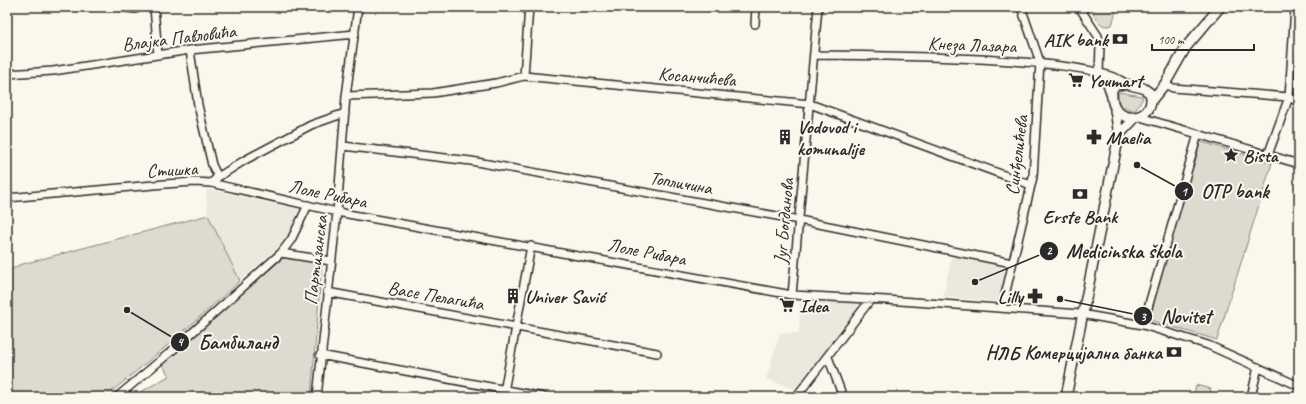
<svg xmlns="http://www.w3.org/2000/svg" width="1306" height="404" font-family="Caveat,sans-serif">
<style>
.built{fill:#ebe8de}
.green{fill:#dddad0;stroke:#84827e}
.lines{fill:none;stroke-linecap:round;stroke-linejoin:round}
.minor-casing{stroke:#2b2b2b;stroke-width:10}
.major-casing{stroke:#2b2b2b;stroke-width:12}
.minor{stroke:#fbf7ec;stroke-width:7}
.major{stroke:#fbf7ec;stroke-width:9}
.labels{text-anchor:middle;stroke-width:4;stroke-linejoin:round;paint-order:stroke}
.street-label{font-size:19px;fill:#2b2b2b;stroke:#fbf7ec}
.poi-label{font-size:19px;font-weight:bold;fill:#2b2b2b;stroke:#fbf7ec;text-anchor:start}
.leader{fill:none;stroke:#2b2b2b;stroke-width:1.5}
.callout-dot{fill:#2b2b2b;stroke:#fbf7ec;stroke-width:1.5}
.mark-label{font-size:12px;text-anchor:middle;font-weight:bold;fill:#fff}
.callout-label{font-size:20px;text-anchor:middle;font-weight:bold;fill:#2b2b2b;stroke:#fbf7ec;stroke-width:4;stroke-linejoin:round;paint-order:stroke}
</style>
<rect width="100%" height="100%" fill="#fbf7ec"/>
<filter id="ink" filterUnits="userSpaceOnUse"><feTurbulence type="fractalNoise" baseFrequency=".025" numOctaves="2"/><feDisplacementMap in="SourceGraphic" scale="8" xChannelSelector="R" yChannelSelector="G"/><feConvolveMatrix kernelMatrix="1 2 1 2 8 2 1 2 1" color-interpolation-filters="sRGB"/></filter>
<g filter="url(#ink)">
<path class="built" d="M206,189L299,209L287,240L240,281L208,215Z
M952,254L1005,267L999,302L943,297Z
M800,301L855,303L859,308L797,390L766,379L780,333H799Z"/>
<path class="green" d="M1095,7H1117L1112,25C1102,29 1098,21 1093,14Z
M1118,92L1142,96L1143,98L1135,111L1119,105Z
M1199,141L1272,163L1217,340L1149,320L1171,235Z
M208,215L240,281L174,340L105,397H7V272L19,265Z
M283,258L322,262L311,397H132L169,376L162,364Z
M1196,385L1211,389L1209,397H1193Z"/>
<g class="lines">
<g class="minor-casing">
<path id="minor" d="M120,7L135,9L141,7
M154,7L158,55
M1079,7L1098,36L1100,46L1099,73L1107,84L1111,96
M755,24L756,7
M190,50L198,105L212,165L218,177
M814,55C865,56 1096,55 1126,84
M7,74L53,71L190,50L355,34
M524,76L529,7
M1165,84L1173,88L1289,97L1299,102
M346,96L433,93L496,83L524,76L810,104L1031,185
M1140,117L1299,164
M343,146L471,161L799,220L1012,263
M1268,155L1289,97L1295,7
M211,183L218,177L245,160L311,125L345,113
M7,198L165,184L194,182L211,183L337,212L792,295L886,300L1081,314L1143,325L1208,345L1299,386
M281,253L331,261
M327,292L657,353
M792,295L818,7
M1002,308L1033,177L1040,62L1021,7
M1143,325L1198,134
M320,355L544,397
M828,357L843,397
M117,397L174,349L281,253L291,240L308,205
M317,397L337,212L346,96L358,7
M503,397L531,246
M796,397L871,299
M1251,397L1258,367"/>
</g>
<g class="major-casing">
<path id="major" d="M1126,84L1143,88L1150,93C1159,122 1108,130 1112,89L1116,85Z
M1151,101L1165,84L1186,47L1220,7
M1119,135L1135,118
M1066,397L1119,135L1115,110"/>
</g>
<use href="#minor" class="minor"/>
<use href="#major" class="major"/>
</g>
</g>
<defs>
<g id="bank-bare" transform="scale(1.2)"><path d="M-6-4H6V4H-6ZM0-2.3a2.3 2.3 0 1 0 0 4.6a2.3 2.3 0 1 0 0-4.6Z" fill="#2b2b2b" stroke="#fbf7ec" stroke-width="2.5" paint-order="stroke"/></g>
<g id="supermarket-bare" transform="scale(1.2)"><path d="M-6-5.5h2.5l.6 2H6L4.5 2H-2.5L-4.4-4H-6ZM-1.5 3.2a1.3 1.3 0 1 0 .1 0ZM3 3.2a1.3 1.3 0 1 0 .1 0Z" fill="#2b2b2b" stroke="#fbf7ec" stroke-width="2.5" paint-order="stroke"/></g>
<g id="building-bare" transform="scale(1.2)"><path d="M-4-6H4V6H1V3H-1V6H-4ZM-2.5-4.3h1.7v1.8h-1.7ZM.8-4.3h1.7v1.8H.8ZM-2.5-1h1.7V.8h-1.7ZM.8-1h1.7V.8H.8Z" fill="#2b2b2b" stroke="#fbf7ec" stroke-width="2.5" paint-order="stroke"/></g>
<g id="pharmacy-bare" transform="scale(1.2)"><path d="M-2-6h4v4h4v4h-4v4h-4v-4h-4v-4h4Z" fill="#2b2b2b" stroke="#fbf7ec" stroke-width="2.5" paint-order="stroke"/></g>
<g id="sight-bare" transform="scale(1.2)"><path d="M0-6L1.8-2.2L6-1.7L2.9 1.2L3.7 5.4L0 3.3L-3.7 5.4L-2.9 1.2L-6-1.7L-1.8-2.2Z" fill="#2b2b2b" stroke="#fbf7ec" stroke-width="2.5" paint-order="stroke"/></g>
</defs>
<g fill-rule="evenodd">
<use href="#bank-bare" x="1120" y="39"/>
<use href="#supermarket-bare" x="1076" y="80"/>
<use href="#building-bare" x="785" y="137"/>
<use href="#pharmacy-bare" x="1094" y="137"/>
<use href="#sight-bare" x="1231" y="155"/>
<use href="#bank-bare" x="1080" y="194"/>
<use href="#building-bare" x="513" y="296"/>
<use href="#pharmacy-bare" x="1035" y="296"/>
<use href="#supermarket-bare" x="787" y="305"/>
<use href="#bank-bare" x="1174" y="352"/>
</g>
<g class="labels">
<g class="street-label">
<text transform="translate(179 37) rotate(-7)" y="7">Влајка Павловића</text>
<text transform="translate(972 44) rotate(2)" y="7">Кнеза Лазара</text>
<text transform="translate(697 76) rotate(5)" y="7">Косанчићева</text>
<text transform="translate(1016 155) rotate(-83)" y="7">Синђелићева</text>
<text transform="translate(172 169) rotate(-3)" y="7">Стишка</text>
<text transform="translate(681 182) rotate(10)" y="7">Топличина</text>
<text transform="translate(328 193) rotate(12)" y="7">Лоле Рибара</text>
<text transform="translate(783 221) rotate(-85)" y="7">Југ Богданова</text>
<text transform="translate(647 251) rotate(11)" y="7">Лоле Рибара</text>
<text transform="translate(315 260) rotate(-83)" y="7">Партизанска</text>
<text transform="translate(436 295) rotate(10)" y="7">Васе Пелагића</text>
</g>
<g class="poi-label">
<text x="1108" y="46" text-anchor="end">AIK bank</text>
<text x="1088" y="87">Youmart</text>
<text x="797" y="133">Vodovod i<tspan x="797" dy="22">komunalije</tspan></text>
<text x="1106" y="144">Maelia</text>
<text x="1243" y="162">Bista</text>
<text x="1080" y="223" text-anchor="middle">Erste Bank</text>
<text x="525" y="303">Univer Savić</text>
<text x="1023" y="303" text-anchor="end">Lilly</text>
<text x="799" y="312">Idea</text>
<text x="1162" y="359" text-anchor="end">НЛБ Комерцијална банка</text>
</g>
</g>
<path class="leader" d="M1137 165L1184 191M975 282L1049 251M1060 299L1143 316M127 310L180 342"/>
<g class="callout-dot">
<circle cx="1137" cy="165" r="4"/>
<circle cx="975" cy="282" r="4"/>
<circle cx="1060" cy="299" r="4"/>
<circle cx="127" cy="310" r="4"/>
<circle cx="1184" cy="191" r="10"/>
<circle cx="1049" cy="251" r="10"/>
<circle cx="1143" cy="316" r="10"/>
<circle cx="180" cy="342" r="10"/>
</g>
<g class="mark-label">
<text x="1184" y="196">1</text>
<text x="1049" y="255">2</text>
<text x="1143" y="321">3</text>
<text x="180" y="346">4</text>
</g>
<g class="callout-label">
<text x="1235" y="198">OTP bank</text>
<text x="1124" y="258">Medicinska škola</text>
<text x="1186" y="323">Novitet</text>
<text x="238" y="349">Бамбиланд</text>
</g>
<rect width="1306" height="404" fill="none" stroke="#fbf7ec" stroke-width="24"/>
<rect x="12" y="12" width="1282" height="380" fill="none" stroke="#2b2b2b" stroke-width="1.5" filter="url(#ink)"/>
<path d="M1152 44v6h102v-6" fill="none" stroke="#2b2b2b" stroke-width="2"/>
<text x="1158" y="44" font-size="12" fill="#2b2b2b" stroke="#fbf7ec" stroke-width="3" paint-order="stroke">100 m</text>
</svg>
